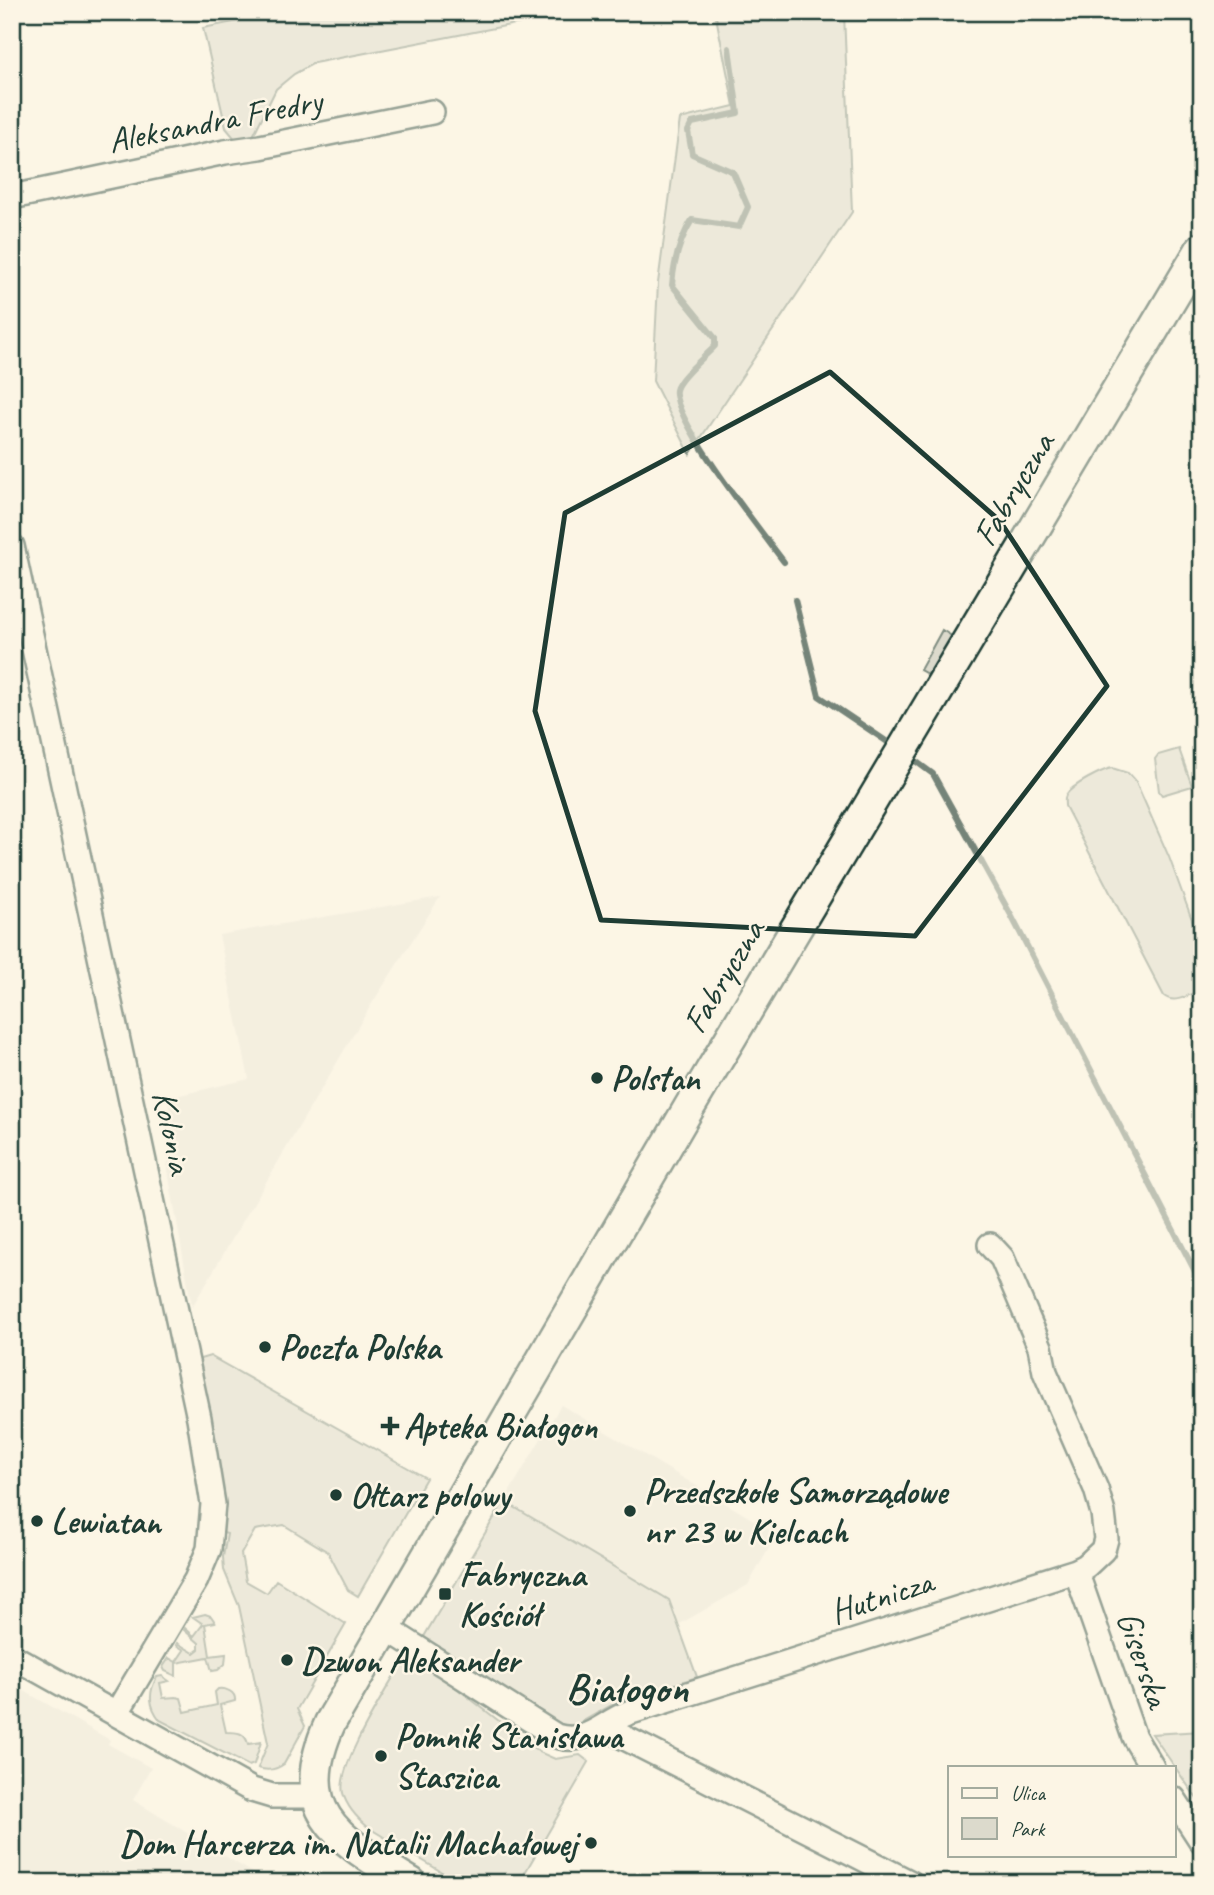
<svg xmlns="http://www.w3.org/2000/svg" width="1214" height="1895" font-family="Caveat,sans-serif">
<style>
.built{fill:#ece7d8}
.green{fill:#dcdacc;stroke:#7e8c80;stroke-width:2}
.lines{fill:none;stroke-linecap:round;stroke-linejoin:round}
.stream{stroke:#758479;stroke-width:6}
.minor-casing{stroke:#1f3d34;stroke-width:28}
.major-casing{stroke:#1f3d34;stroke-width:35}
.minor{stroke:#fcf5e5;stroke-width:23}
.major{stroke:#fcf5e5;stroke-width:30}
.marked{fill:none;stroke:#1f3d34;stroke-width:5;stroke-linejoin:round}
.poi-dot{fill:#1f3d34;stroke:#fcf5e5;stroke-width:2.5}
.labels{text-anchor:middle;stroke-width:5;stroke-linejoin:round;paint-order:stroke}
.street-label{font-size:35px;fill:#1f3d34;stroke:#fcf5e5}
.poi-label{font-size:35px;font-weight:bold;fill:#1f3d34;stroke:#fcf5e5;text-anchor:start}
.district-label{font-size:42px;font-weight:bold;fill:#1f3d34;stroke:#fcf5e5}
</style>
<rect width="100%" height="100%" fill="#fcf5e5"/>
<filter id="ink" filterUnits="userSpaceOnUse"><feTurbulence type="fractalNoise" baseFrequency=".0143" numOctaves="2"/><feDisplacementMap in="SourceGraphic" scale="14" xChannelSelector="R" yChannelSelector="G"/><feConvolveMatrix kernelMatrix="1 2 1 2 8 2 1 2 1" color-interpolation-filters="sRGB"/></filter>
<g filter="url(#ink)">
<path class="built" d="M440,897L371,1005L192,1307L167,1166L176,1138L167,1098L249,1079L219,935Z
M561,1405L777,1534L748,1585L678,1625L669,1600L504,1501Z
M12,1684L110,1740L108,1744L151,1768L133,1800L253,1873L248,1883H12Z"/>
<path class="green" d="M237,12H577L314,63L294,74L276,89L251,140H236L226,128L203,28L239,21Z
M715,12L844,13L852,212L690,454L653,381L658,283L680,119L734,106Z
M942,630L955,638L934,673L927,674L920,670Z
M1179,749L1192,786L1162,795L1159,791L1155,759L1158,755Z
M1112,768L1128,773L1136,782L1169,857L1202,947V989C1190,994 1175,1005 1164,996L1065,806C1065,801 1064,799 1066,795C1072,785 1102,770 1112,768Z
M210,1356L426,1478L358,1596L348,1590L328,1552L284,1525L255,1530L241,1554L246,1581L267,1593L276,1580L346,1624L297,1709L305,1726L284,1764C276,1770 267,1771 258,1768L268,1743L239,1606L224,1570L223,1557L227,1534L223,1533V1507L197,1360Z
M504,1501L669,1600L697,1677L610,1706L576,1725H563L422,1640Z
M205,1614L211,1616L215,1622L205,1624L210,1656L226,1654L225,1664L218,1670L212,1671L208,1657L176,1663V1676L165,1671L163,1667L169,1658L176,1662L184,1650L176,1645L177,1643L194,1653L199,1649V1643L184,1630L185,1628L194,1636L203,1624L193,1617Z
M406,1655L423,1662L539,1752L555,1759L580,1755L589,1762L519,1883H460L369,1828C358,1819 347,1808 343,1793C336,1765 391,1683 406,1655Z
M162,1676L169,1681L160,1683L163,1698L176,1697L181,1698L185,1712L217,1705L215,1692L218,1689C226,1688 236,1692 235,1701L220,1705L226,1732C237,1732 245,1732 248,1744L261,1742L254,1764L249,1766L160,1720C149,1706 148,1693 157,1677Z
M1202,1731V1806L1152,1734Z"/>
<g class="lines">
<path class="stream" d="M729,48L738,113L692,123L688,131L692,154L733,172L748,207L739,227L692,220C679,240 674,261 672,285L715,338V346C706,356 679,377 676,390C671,418 764,535 784,562
M795,600L819,696L895,747
M910,757L933,774L1011,915L1202,1285"/>
<g class="minor-casing">
<path id="minor" d="M12,197L225,152L260,147L432,112
M12,546L199,1418L213,1504L209,1549L196,1580L116,1714
M1076,1571L1134,1737L1152,1767
M386,1628L556,1736C587,1745 601,1724 628,1713L1076,1571L1086,1566L1103,1550L1106,1539L1103,1513L1096,1489L1045,1372L1040,1347L1002,1258L990,1245
M12,1656L252,1790L272,1796H316
M608,1724L621,1736L911,1883
M1174,1799L1202,1842"/>
</g>
<g class="major-casing">
<path id="major" d="M411,1883C341,1840 289,1815 330,1723L690,1106L1202,248"/>
</g>
<use href="#minor" class="minor"/>
<use href="#major" class="major"/>
</g>
</g>
<path d="M0 0H1214V1895H0ZM830,372L1000,521L1107,686L915,936L601,920L535,711L565,513Z" fill="#fcf5e5" fill-opacity=".55" fill-rule="evenodd"/>
<path class="marked" d="M830,372L1000,521L1107,686L915,936L601,920L535,711L565,513Z"/>
<g class="poi-dot">
<circle cx="597" cy="1078" r="7"/>
<circle cx="265" cy="1347" r="7"/>
<path d="M386.5 1415.5h7v7h7v7h-7v7h-7v-7h-7v-7h7z"/>
<circle cx="336" cy="1495" r="7"/>
<circle cx="630" cy="1511" r="7"/>
<circle cx="37" cy="1521" r="7"/>
<rect x="438" y="1587" width="14" height="14" rx="3.5"/>
<circle cx="287" cy="1660" r="7"/>
<circle cx="381" cy="1756" r="7"/>
<circle cx="591" cy="1843" r="7"/>
</g>
<g class="labels">
<g class="street-label">
<text transform="translate(215 120) rotate(-11)" y="12">Aleksandra Fredry</text>
<text transform="translate(1013 489) rotate(-59)" y="12">Fabryczna</text>
<text transform="translate(723 976) rotate(-59)" y="12">Fabryczna</text>
<text transform="translate(173 1132) rotate(78)" y="12">Kolonia</text>
<text transform="translate(881 1596) rotate(-18)" y="12">Hutnicza</text>
<text transform="translate(1144 1659) rotate(71)" y="12">Giserska</text>
</g>
<g class="poi-label">
<text x="611" y="1090">Polstan</text>
<text x="279" y="1359">Poczta Polska</text>
<text x="404" y="1438">Apteka Białogon</text>
<text x="644" y="1503">Przedszkole Samorządowe<tspan x="644" dy="40">nr 23 w Kielcach</tspan></text>
<text x="350" y="1507">Ołtarz polowy</text>
<text x="51" y="1533">Lewiatan</text>
<text x="459" y="1586">Fabryczna<tspan x="459" dy="40">Kościół</tspan></text>
<text x="301" y="1672">Dzwon Aleksander</text>
<text x="395" y="1748">Pomnik Stanisława<tspan x="395" dy="40">Staszica</tspan></text>
<text x="577" y="1855" text-anchor="end">Dom Harcerza im. Natalii Machałowej</text>
</g>
<g class="district-label">
<text x="627" y="1702">Białogon</text>
</g>
</g>
<rect width="1214" height="1895" fill="none" stroke="#fcf5e5" stroke-width="42"/>
<rect x="21" y="21" width="1172" height="1853" fill="none" stroke="#1f3d34" stroke-width="2.5" filter="url(#ink)"/>
<rect x="948" y="1766" width="228" height="91" fill="#fcf5e5" stroke="#a4ab9e" stroke-width="2"/>
<rect x="962" y="1788" width="35" height="10" fill="#fcf5e5" stroke="#a4ab9e" stroke-width="2"/>
<text x="1011" y="1800" font-size="21" fill="#1f3d34">Ulica</text>
<rect x="962" y="1818" width="35" height="21" fill="#dcdacc" stroke="#a4ab9e" stroke-width="2"/>
<text x="1011" y="1836" font-size="21" fill="#1f3d34">Park</text>
</svg>
